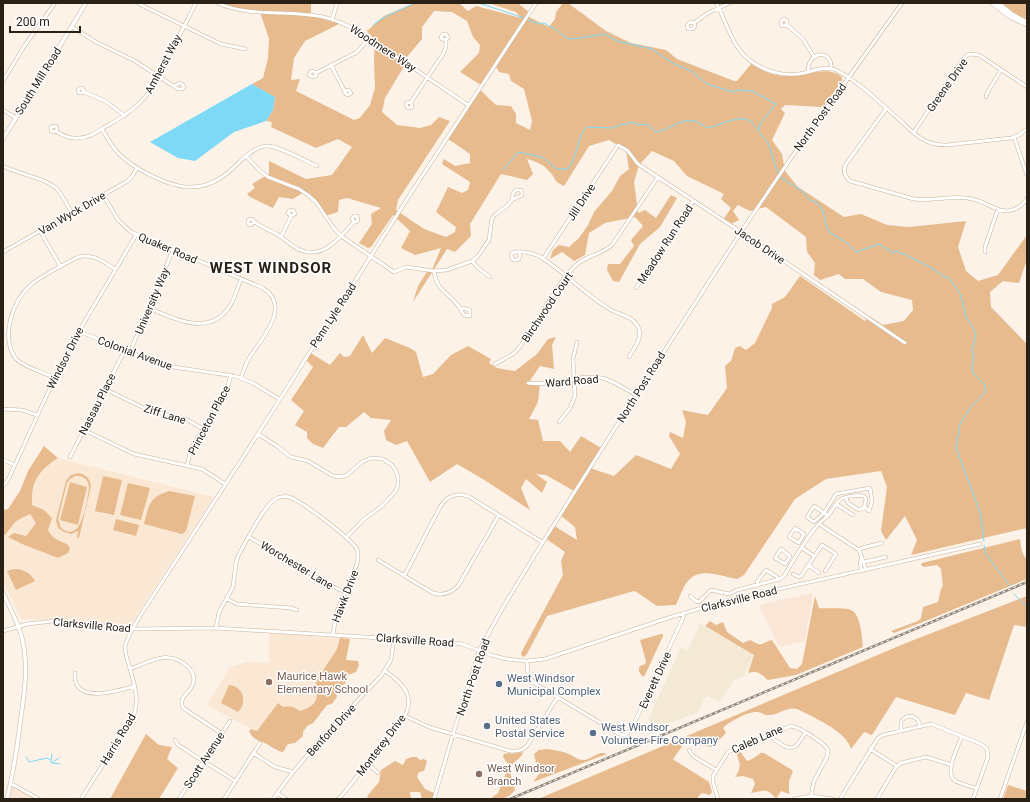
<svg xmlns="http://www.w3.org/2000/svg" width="1030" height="802" font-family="Roboto,sans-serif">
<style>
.commercial{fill:#fae6d7}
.industrial{fill:#f3e9d4}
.built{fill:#fae8d5}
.green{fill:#e7bb8d;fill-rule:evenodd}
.water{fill:#7dd9f5}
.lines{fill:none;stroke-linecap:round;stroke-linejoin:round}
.stream{stroke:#7dd9f5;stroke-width:1}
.minor-casing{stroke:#c9b299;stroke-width:4}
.major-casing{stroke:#c9b299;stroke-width:4.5}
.minor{stroke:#fff;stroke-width:3}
.major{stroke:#fff;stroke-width:3.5}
.rail-casing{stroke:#90877d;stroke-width:2.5}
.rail{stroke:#fff;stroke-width:1;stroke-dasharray:3;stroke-linecap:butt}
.education-dot{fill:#8d6e63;stroke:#fff;stroke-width:1.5}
.service-dot{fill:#5c6f8a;stroke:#fff;stroke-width:1.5}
.labels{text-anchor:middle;stroke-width:3;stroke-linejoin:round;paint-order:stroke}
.street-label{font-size:11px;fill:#292016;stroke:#fff}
.education-label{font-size:11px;fill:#785e54;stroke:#fff;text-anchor:start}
.service-label{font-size:11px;fill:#4e5e75;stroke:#fff;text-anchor:start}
.district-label{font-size:15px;font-weight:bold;letter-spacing:1px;fill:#292016;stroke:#fff}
</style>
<rect width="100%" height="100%" fill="#fcf2e8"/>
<path class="commercial" d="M813,593L805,641L779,647L759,605Z
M10,783L39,799H7Z"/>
<path class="industrial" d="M700,624L754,655L743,677L734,680L720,701L706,696L698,712L661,726L648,720L681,647L688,650Z"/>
<path class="built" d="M58,458L214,497L131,624L21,619L3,582V521L32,495L38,475L48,465Z
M269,633L340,638L337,649L318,678L316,686L317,696L315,703L310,708L300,711L297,708L289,706L283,707L257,732L207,705L230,667L247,662L269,663Z"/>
<path class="green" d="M225,3H311V15L341,23L305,41L294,58L291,80L300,79L296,91L354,120L360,118L370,105L375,88L374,59L375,40L367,31L384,16L414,3H459L468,11L476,6L521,18L516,12L488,3H514L519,4L530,13L529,17L549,27L555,19L556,12L563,3H568L606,31L631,43L666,50L677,59L734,81H737L751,64C761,70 773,76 785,76C804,77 827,64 842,77V81L823,107L785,105L781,109L785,113L772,140L782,154L785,171L798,187L844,217L861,214L887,225L909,227L966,221L958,247L966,271L978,281L998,275L1027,235V262L1025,265L1019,283L1003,281L990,292L991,307L1027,344V528L911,555L917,540L905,516L886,540L881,531L887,487L881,471L826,479L795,499L744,575L737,579C721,576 699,566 687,582C682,589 679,598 676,605L657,606L638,593L634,591L547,616L527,654L524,657L522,656L521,653L563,575L561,561L565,552L545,538L553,525L577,540L575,527L560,515L574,491L546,475L536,474L547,482L542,493L526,479L521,488L530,510L486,481L457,464L430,482L407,441L396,445L386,440L384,431L391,420L371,418L364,412L346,427H339L323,448L313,444L307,438V432L295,425L304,411L291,400L313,367L305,359L309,352L330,365L340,353L344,357L350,356L363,335L372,353L385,338L410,348L416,352L423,377L433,374L451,355L468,346L491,359L489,363L497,368L515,371L537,354L548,339L556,337L552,345L554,369L540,366L529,382L540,384L538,402L529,419L538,420L543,441H560L570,452L581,436L601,448L590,468L614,476L636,455L671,469L680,454L669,436L670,432L683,438L686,422L682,410L708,415L727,388L725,366L731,361L735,348L740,346L746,350L755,343L772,308V304L785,297L800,276L865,321L869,316L883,325L904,321L913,310L912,300L881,292L863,279H845L839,274L820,280L814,275L815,263L807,252L806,237L766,207L750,211L738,205L733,211L739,220L731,224L723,220L731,208L721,199L724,194L687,176L674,161L652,151L639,165L634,182L638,213L645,210L656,218L671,195L677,198L660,227L640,244L619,282L613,281L607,270L608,264H620L634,246L631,240L643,226L635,217L605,223L589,233L585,255L574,261L562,252L550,259L553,250L559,245L569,247L579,238L588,225L594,212L612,191L620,176L629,169L626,150L609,140L589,146L564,186C552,180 557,180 550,172C544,165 536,161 527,159L533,174L527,180L501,174L470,224L471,236L455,252L447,249L413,302L418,286L428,270H432L441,248L415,255L401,248L410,231L393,215L371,247L368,248L359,243L372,224L371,214L381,208L347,198L339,200L338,212L325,216L315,202L304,192L293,199L279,197L273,208L250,197L247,194L255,188L252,184L269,174V161L306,179L332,175L352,147L338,139L316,148L271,127L272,122L266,121L273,110L275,97L252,84L263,78L268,58L269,39L260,12L222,5ZM434,11L452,12L467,21L473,37L480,45L479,53L460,72L481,85L495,65L499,72L509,74L511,81L524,89L532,121L530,130L516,123V114L511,106L496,105L478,88L448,139L470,154V163L455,166L444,159L442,164L470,182L468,190L462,193L448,187L436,212L456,227L455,232L446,237L424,229L396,210L398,200L450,121L439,117L431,125L420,128L397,125L382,112L385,98L403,68L406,58L422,39V27Z
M1000,3H1027V21L1020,18Z
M44,446L58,458C38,471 31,482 32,505L44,510L52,518L48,530C52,540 60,540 68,545L70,549L68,553L58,558L22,544L8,537L14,533L26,536L36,523L30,514L16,521L5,535L3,534V510L8,509L20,491L28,471Z
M78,473C86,474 90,479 91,486L79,538H77L78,531L71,534L64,532L58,528L56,520L66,481L71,475ZM75,476C83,475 89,480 89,488C87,500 82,545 61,528L58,519L67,483L70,479Z
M103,476L122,480L114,515L95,511Z
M70,482L87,487L78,525L60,520Z
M128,483L150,488L141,520L120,515Z
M169,491L195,496L186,531L182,534L144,524C149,505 149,497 169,491Z
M116,519L139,525L136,536L113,530Z
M1020,539C1021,546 1021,554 1027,559V579L923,622L894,633L891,631L918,621L921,618L923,607L938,602C940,596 939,591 943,586L941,569L937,565L924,567L921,565L922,563Z
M13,569C23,569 30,572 35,581L16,590L7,571Z
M815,596L819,608C827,609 844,607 851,610C861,614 862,638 863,647L796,675L768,680C761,674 758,670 748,673L754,655L705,626L710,621L716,625L723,622L727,632L743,643L750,640C764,648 760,643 772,640L790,668L797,669L802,664Z
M1027,596V627L1014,625L989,700L966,693L955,715L896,697L872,735L864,732L851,749C846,731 813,717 797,709C787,706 779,715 769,715C765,716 761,712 757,712C749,711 728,722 723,728L726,733L712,747L687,743L683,745L673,759L674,760L709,782L712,792L710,795C702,793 702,791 697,799H538L906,643Z
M661,634H663V636L645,675L643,677C640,673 637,671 640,666L645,664L646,661L640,640Z
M340,638L350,639L346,660L358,661L359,665L356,672L348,675L345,684L338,687L336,691L337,697L332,704L327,705L313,723L307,726L303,732V736L295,743L288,744L283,752C276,751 271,746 265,743C258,740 253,740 249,731L251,729L257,731L278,703L283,707C290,705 295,707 300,711C310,708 319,703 316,692L313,690L318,678L337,649Z
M229,685C243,686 248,702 238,712L221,703Z
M146,734L159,745L172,747L167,759L178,768L159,799H110Z
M547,749C554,750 561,751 569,754C573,756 578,760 583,760C593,760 597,750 607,754L533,782L540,773L537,766L534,754L539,750Z
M739,750L747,761L754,758L761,753H764L792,770L793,771L789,781V794L781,791L776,799C767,787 765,791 751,793L755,784L753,779L743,776L735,777C742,768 740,763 736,752Z
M522,752L523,753C521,758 516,760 513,764C512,765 511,767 510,768L508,767V764L503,757L504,754C510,752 516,755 522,752Z
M412,757H417L420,760L424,759L427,761L424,771L419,772L417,777L425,789L434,793L432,799H422L420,792H410L411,799H367L368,795L379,782L381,770L395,761L403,765L406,759Z
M507,771L510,772L515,790C509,799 500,799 490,799L498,793Z
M1008,785L1027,791V799H1003Z"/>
<path class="water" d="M252,84L275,97L273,110L266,121L234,132L195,161L178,158L150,142Z"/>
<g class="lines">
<path class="stream" d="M479,3L524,18
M528,20L539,24L544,23L558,31L566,38L573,39L605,34L617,41L652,49L672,63L691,71L707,84L733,92L739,90L752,91L776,104L760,124L759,129
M373,25L383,18L415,3
M503,170L518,152L542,157L557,169H568C578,157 576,137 587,127L613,128L623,124H628L631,122L640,125L647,124L656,132C670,130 680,118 695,121C700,122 704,127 709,128C718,125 736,117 745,119C755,121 757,131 762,136C764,139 767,140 768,143C772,153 774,163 778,173
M780,177L802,191L810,200L818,203L823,211L826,225L829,232L847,243L856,252L879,244L893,253L896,251C909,256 921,262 933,269C938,272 943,277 949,278L961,295L966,318L971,324L976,334L972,351L974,355L972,368L973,373L985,385L986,392L970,408L960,424L956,448L980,512L984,541
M984,545L985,553L1010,586
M1014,594L1027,607
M26,757L29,762L47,758L51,760
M53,762L59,758
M51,763L52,754
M52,763L60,764"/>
<g class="minor-casing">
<path id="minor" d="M137,3L221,44L245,49
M217,3C251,18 288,9 323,17C350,23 372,40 395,56C420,72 444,89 468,105
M716,3C728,24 731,47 752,62C765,71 782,76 798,74C809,73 825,65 836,70C861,83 882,105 903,123C909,129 916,136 924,140C931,144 939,145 947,145L1011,138L1019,135L1027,129
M332,20L337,3
M694,23L692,22L689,23L687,25L688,29H693L695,26L694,23L708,13L730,3
M787,25L782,26L781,24L782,20L784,19L787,21V25L803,39L814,57
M72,27L96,42L135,61L178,89H182L184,87L183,85L180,83L174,86
M331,65L346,94L348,95L351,93L349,90L344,91
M808,72C808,48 834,51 831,69
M316,73L313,71H311L309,75L313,77L316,76V73L357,52L369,38
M3,81L25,45L55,3
M84,92L82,88H80L78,90L79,93H82L84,92L105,101L125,116
M986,97L987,93L1001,70
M411,102L406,103L407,107L410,108L412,107L411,102L443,54L446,47V40L448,38L446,34H443L441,37L442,39L446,40
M886,109L846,164C843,170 844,176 850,181L914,199C934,202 953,194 972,199C984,201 995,211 1007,211C1016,210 1023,205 1027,198
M3,110L16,118
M102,129C107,138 112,147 119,154C128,163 138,169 150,175C174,187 197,194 222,177C235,169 250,147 266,146C278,145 305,161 317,166
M56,131L57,129L56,126L51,127V131L54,132L56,131C63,136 71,139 79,138C89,138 97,132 105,127C125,116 143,104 155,83L196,3
M914,132L963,59L969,54L979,55L1027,87
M1014,137L1027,175
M247,157L259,170L268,177L299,189L308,195L316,202L333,227L341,236L394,272L406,267L434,271L447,270L472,261L478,256L489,240L492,218L496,214L507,206L512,200L513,193L516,190H521L522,193V195L512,200
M3,166C18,174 46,178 57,189C63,196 67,205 72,213
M103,195L118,220L131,232L263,288C293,307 260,340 248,360C245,366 243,372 241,378
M254,222L251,225L248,224V221L250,219H252C257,226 270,230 278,235C285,239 291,246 298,249C323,261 339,238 354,222L358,221L357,216H354L352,218L354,222
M40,231L61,267
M281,237L291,216L295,214L293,210L289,211L288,213L291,216
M3,252L126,182L131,178L137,168
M518,252L520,255L519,259L516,260H513L511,256L512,253C520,250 531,253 539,256C565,272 585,295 611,310C621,315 635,317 639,329C642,339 634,348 629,357
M985,252V247L998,209
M543,259L618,145L627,150L638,164L741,232L905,343
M472,261L478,268L490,277
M434,271C437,293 451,293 461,310
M636,288L693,201
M149,308C172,318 207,336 227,310C234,302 237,289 241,279
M463,308L470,310V316L464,315L461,310Z
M78,331L166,366L235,376L253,383L279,399
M130,352L173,250
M495,364L513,354L518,349C539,323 552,289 575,266C586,255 601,255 612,245L658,177
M54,377C42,372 26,368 16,359C0,337 12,300 33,283C47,273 63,265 78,257C93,253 103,262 115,269
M528,383C552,387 579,373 602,378C614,381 625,389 636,395
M105,389L148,410L186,419L203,429
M3,409L22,410L37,415
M559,422L570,408L575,396L573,359L577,342
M84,430L134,454L202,469L225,484
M258,434L277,446L291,457L308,461L333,476L340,477L347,475L362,462L371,458L383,459L392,465L396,471L398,478V485L395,492L382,506L363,520L346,538
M70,457L125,350
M3,460L15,465
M187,466L191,448L226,393L231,375
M3,486L8,480L66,353L136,235
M836,504L853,515
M814,506L824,513L814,522L807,517Z
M828,516L824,513L836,494L870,488L872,501L869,511L865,507
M819,524L859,550L866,570
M795,528L804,534L799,543L789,537Z
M249,537L329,585L345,592
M802,548L814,556
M781,549L790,556L785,564L775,558Z
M859,550L862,548L882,543
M378,560L433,593C443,596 451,593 458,586L499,515
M860,563L886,557
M808,565L819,573
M862,571L860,563L862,557
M793,574L799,577L801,576L822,545L836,554L825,571
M404,576C415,557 424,536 435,517C438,511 441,503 447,499C453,494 461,494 468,496L542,542
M758,585L757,582L766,570L777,577L778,580
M690,596L696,601L699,602L711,590L729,594L737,590L780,579L784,576C794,560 804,541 817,526C821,521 826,518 830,513C833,509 836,503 840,500C844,496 858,495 864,496L866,499L864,508L859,510L848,503L846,498
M227,599L237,604L291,608L297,610
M216,628L219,612L233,587L236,562L239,554C246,542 265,503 277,498C280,497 285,496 289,497C302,501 350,538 357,549C359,554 358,559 357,564L337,611L333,634
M3,631L27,624L54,621L133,629L216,628L447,642L462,644L491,655L506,659L527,661L545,659L665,619L725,601L980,544
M527,661L528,675L534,683L619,734L625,735L631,730L683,618L684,613
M130,669C150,662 169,648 188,667C193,671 195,678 193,684C189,694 178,697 183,708L221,733
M75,673C72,705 118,691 135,686
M405,716L429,727L510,751C517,752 522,751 527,746L557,698
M901,731V722C907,712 918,716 920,726
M769,734C772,739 776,741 781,744C795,753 798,744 805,733
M962,736C958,746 944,773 955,781C961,784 970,786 976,788
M175,740L178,745L235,781
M870,749L897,766
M689,750L693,756L716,770
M253,753L275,767L293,772
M367,763L378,773
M10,783L39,799
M277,793L286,799
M81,799L132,719C141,701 134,684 129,665C127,659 125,653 125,647C127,636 135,625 140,616L249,448L411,193L536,3
M179,799L230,721
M224,799L260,743
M273,799L286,781L317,743L381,676L391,660L394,639
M338,799L343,794L403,719C417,697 403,683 385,671
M434,799L453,734L479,651L502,609L531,561L622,417L741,232L791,158L902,3
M718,799L713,782V776L728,752L791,726C799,727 825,743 828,750L827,757L814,781L811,796
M794,799L811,796L833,799
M840,799L878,738L883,735L931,724L981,744L987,749L988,757L973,799
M877,799L896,767L901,763L926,757L952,765
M1000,799L1027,722"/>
</g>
<g class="major-casing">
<path id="major" d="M992,3L1010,17L1027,25
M998,3L1012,14L1027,22
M3,139L86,3
M3,593C10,608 18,622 22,638C29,666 24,696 20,724C17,749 13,774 7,799"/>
</g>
<use href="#minor" class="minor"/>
<use href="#major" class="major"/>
<g class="rail-casing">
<path id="rail" d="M510,799L1027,582"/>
</g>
<use href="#rail" class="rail"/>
</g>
<g class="education-dot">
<circle cx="269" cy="682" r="4"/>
<circle cx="479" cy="774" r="4"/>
</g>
<g class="service-dot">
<circle cx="499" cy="684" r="4"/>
<circle cx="487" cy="726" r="4"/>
<circle cx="593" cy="733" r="4"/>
</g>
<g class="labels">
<g class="street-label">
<text transform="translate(383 48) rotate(33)" y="4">Woodmere Way</text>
<text transform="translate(163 64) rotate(-62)" y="4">Amherst Way</text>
<text transform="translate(38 81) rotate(-58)" y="4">South Mill Road</text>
<text transform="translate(947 85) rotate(-55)" y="4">Greene Drive</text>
<text transform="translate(820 117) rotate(-54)" y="4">North Post Road</text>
<text transform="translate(581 202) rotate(-57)" y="4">Jill Drive</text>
<text transform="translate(72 213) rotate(-30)" y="4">Van Wyck Drive</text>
<text transform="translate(665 244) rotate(-57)" y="4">Meadow Run Road</text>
<text transform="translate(760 245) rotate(34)" y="4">Jacob Drive</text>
<text transform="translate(168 248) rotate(23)" y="4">Quaker Road</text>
<text transform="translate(152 301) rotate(-67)" y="4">University Way</text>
<text transform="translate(547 307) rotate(-56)" y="4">Birchwood Court</text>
<text transform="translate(333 315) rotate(-57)" y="4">Penn Lyle Road</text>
<text transform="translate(135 353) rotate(20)" y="4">Colonial Avenue</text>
<text transform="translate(65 358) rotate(-63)" y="4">Windsor Drive</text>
<text transform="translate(572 381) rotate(-5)" y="4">Ward Road</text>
<text transform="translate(641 387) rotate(-58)" y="4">North Post Road</text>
<text transform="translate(97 404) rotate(-63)" y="4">Nassau Place</text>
<text transform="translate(165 414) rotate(17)" y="4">Ziff Lane</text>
<text transform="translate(209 420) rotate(-62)" y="4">Princeton Place</text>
<text transform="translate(297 565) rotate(31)" y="4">Worchester Lane</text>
<text transform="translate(345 596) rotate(-69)" y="4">Hawk Drive</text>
<text transform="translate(739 599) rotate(-14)" y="4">Clarksville Road</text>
<text transform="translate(92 625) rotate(5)" y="4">Clarksville Road</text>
<text transform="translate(415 640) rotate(4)" y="4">Clarksville Road</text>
<text transform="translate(473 677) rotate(-71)" y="4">North Post Road</text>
<text transform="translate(655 680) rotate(-65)" y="4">Everett Drive</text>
<text transform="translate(331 730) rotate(-47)" y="4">Benford Drive</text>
<text transform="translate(118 739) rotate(-59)" y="4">Harris Road</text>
<text transform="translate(757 739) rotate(-24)" y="4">Caleb Lane</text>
<text transform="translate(381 745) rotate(-53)" y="4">Monterey Drive</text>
<text transform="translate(204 760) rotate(-57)" y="4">Scott Avenue</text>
</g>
<g class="education-label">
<text x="277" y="680">Maurice Hawk<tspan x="277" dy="13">Elementary School</tspan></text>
<text x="487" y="772">West Windsor<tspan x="487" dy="13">Branch</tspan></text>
</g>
<g class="service-label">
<text x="507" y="682">West Windsor<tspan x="507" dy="13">Municipal Complex</tspan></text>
<text x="495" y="724">United States<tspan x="495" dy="13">Postal Service</tspan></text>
<text x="601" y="731">West Windsor<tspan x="601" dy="13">Volunteer Fire Company</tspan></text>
</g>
<g class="district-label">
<text x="271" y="273">WEST WINDSOR</text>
</g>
</g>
<rect width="1030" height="802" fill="none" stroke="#292016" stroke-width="8"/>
<path d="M10 26v6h70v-6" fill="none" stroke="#292016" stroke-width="2"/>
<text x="16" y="26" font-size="12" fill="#292016" stroke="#ffffff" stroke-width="3" paint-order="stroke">200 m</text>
</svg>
